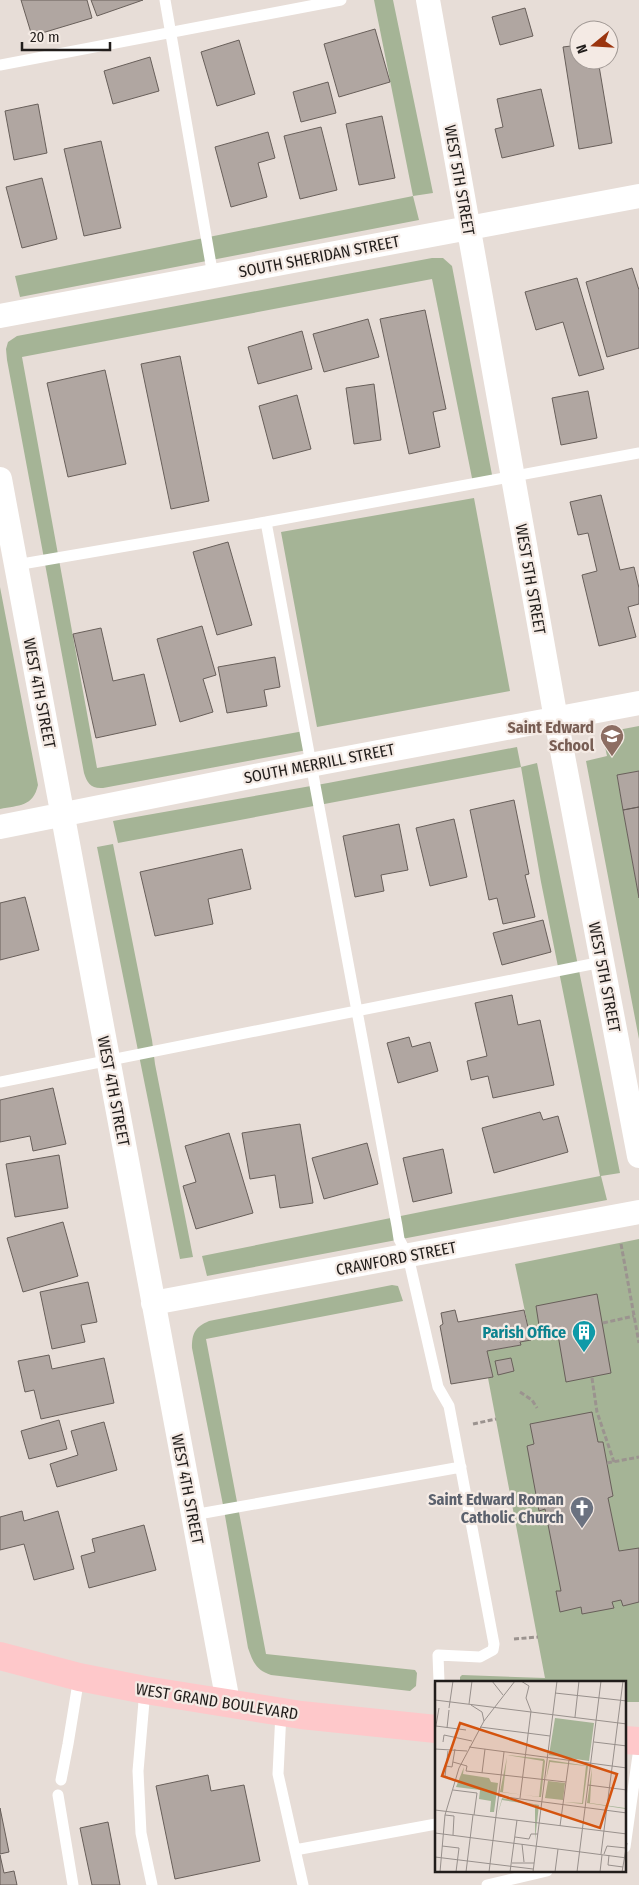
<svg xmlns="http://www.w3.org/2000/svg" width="639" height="1885" font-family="'Fira Sans Condensed',sans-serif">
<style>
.green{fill:#a5b496}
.building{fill:#b0a6a1;stroke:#685f5a}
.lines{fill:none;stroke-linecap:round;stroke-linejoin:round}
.path{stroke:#9b938f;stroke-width:3;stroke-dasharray:5 2.5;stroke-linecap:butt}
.service{stroke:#fff;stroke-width:11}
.minor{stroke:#fff;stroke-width:24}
.primary{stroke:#fec8ca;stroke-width:28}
.labels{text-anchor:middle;stroke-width:4.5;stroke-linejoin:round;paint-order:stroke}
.street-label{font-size:16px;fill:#211d1b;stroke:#f4eae4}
.education-label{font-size:16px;font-weight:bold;fill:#785e54;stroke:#f4eae4;text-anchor:end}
.culture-label{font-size:16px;font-weight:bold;fill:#0d838f;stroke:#f4eae4;text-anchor:end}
.worship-label{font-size:16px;font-weight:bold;fill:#5b616d;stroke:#f4eae4;text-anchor:end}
.inset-road{fill:none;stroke:#98908c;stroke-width:1}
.view{fill:#d4530e;fill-opacity:0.15;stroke:#d4530e;stroke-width:2.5}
.inset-edge{fill:none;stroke:#211d1b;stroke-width:2.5}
</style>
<rect width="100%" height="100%" fill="#e7ddd7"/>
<path class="green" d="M374,0H393L433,193L413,196L419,220L20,297L15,276L413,196Z
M432,258H443L452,266L493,480L473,483L432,279L22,357L97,768L304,731L307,750L103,788C91,789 87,783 84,773L7,360L6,349L8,342L17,336Z
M474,498L510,691L317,727L281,532Z
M0,587L38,785C33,807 19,805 0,809Z
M639,726V771L617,776L639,898V1039L586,761L607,756L602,733Z
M517,747L521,767L537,763L620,1173L601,1176L607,1200L207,1276L202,1256L600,1176L541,882L521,767L118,843L113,821L328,783Z
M113,844L152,1040L155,1064L193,1257L180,1259L97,847Z
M639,1239V1702H625V1682H460V1677L462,1675L545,1678L488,1378L493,1377L487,1351L521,1345L520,1342L531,1340L515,1264Z
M392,1285L398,1286L403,1301L206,1339L266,1654L415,1670L417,1673L416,1686L410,1691L271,1675C256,1670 253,1662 248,1648L224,1510L192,1348C192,1333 195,1327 209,1321Z"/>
<path class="building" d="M21,0H87L92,18L32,36Z
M91,0H143L97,16Z
M525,8L533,36L500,45L492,17Z
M375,29L390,82L339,97L324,44Z
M239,40L255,94L217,106L201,52Z
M579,45V60H598L612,143L579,149L563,47Z
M150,57L159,91L113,104L104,71Z
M328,82L336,113L301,122L293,92Z
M541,89L554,146L502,158L495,129L503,127L497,99Z
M38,104L47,153L14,160L5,111Z
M382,116L395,178L359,185L346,124Z
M321,127L337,190L300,199L284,136Z
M268,132L275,158L258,163L267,197L231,207L215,147Z
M101,141L121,228L84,236L64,149Z
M42,178L57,239L22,248L6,187Z
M632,268L639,290V348L607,357L586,282Z
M577,278L604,369L579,376L563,322L536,330L525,292Z
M425,310L446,409L433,412L440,447L409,454L380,319Z
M368,319L379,357L324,372L313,334Z
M302,331L312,369L258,384L248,347Z
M180,356L209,501L171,509L141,364Z
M105,370L126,464L68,477L47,383Z
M374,384L381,440L354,444L346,388Z
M588,391L597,438L561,445L552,398Z
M297,395L311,449L273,459L259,406Z
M601,495L620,570L634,567L639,588V604L628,607L636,637L599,646L582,575L597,571L588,533L578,535L570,502Z
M228,542L252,625L217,635L193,552Z
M202,626L216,675L203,679L213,712L180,722L157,639Z
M101,628L113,681L144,674L156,725L96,738L73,634Z
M275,657L280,687L264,690L267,706L227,713L218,667Z
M639,771V807L623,810L617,775Z
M514,800L529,874L525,875L535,917L503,924L497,898L489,900L470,810Z
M639,807V898L623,810Z
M454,819L467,877L430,886L416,828Z
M399,824L408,870L381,875L384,891L355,897L343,836Z
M242,849L251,889L208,899L213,924L155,936L140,872Z
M25,897L39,950L0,960V903Z
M543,920L551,952L502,965L493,933Z
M512,995L518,1025L540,1020L554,1085L493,1098L488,1076L471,1080L467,1061L487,1056L475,1003Z
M409,1037L412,1047L430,1042L438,1071L398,1083L387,1043Z
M53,1088L66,1144L33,1151L30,1136L0,1142V1100Z
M540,1112L543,1120L558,1116L568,1152L494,1173L482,1128Z
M300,1124L313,1203L280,1208L275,1175L250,1179L242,1133Z
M229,1133L253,1213L196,1229L183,1186L196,1182L185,1146Z
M367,1143L378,1184L324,1199L312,1158Z
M443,1149L452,1193L413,1202L403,1158Z
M59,1155L68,1208L15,1217L6,1164Z
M63,1222L78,1276L23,1292L7,1238Z
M88,1282L97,1322L81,1325L85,1342L52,1349L40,1292Z
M597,1294L611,1373L566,1382L557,1329L540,1332L536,1306Z
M455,1310L458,1322L524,1310L531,1340L520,1342L521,1345L487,1351L493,1377L451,1384L440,1326L443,1324L441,1313Z
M49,1355L52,1369L104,1358L114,1403L41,1419L34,1390L25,1392L18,1361Z
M511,1358L514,1371L498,1375L495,1361Z
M592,1412L598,1442H603L613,1496L608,1498L619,1551L639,1548V1602L623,1606L621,1600L612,1602L614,1608L582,1614L581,1607L560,1612L556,1591H561L545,1509L539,1511L527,1446L534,1444L530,1424Z
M59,1420L67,1449L29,1459L21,1431Z
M104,1422L117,1470L57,1487L50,1464L78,1455L71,1431Z
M22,1511L24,1521L58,1511L74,1569L34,1580L24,1544L0,1550V1517Z
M144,1525L156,1570L89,1588L81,1556L95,1552L92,1539Z
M208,1775L211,1791L244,1785L260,1861L175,1879L156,1786Z
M0,1808L9,1852L0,1854Z
M108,1822L120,1885H92L80,1828Z
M0,1855L4,1873L14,1871L17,1885H0Z"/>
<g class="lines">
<path class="path" d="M621,1244L639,1343
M603,1323L634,1316
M592,1378L597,1412L614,1462
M520,1392L532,1400L537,1408
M473,1424L496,1419
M607,1463L639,1457
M514,1639L538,1637"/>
<path class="service" d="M165,0L213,276
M0,65L341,0
M266,522L397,1226L399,1239L408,1256L438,1387L449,1406L494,1644L493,1650L480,1657L438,1655L439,1682
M16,565L266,522L639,453
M0,1082L602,962
M193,1515L461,1467
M145,1690L138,1771L141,1833L152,1885
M281,1712L278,1774L303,1885
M61,1780L68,1744L79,1677
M58,1795L73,1885
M625,1847L639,1748
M295,1850L436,1824
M487,1885L547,1871"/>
<path class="minor" d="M428,0L556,719L639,1156
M0,316L639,196
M0,479L228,1702
M0,827L310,765L639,703
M153,1303L639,1212"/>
<path class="primary" d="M0,1656L79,1677L145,1690L301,1715L436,1729
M625,1740L639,1741"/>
</g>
<defs>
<g id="school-pin" transform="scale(1.25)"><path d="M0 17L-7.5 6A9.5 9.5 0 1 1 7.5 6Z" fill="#8d6e63" stroke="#f4eae4"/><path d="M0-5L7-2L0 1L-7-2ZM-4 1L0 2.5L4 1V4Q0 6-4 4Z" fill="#fff"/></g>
<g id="building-pin" transform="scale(1.25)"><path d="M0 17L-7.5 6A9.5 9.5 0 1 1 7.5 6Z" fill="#0f9aa8" stroke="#f4eae4"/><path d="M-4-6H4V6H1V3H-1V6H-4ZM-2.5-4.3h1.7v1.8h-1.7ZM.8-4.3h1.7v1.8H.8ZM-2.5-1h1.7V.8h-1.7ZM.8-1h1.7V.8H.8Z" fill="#fff"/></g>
<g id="church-pin" transform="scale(1.25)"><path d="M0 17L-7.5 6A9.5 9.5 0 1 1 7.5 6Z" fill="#6b7280" stroke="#f4eae4"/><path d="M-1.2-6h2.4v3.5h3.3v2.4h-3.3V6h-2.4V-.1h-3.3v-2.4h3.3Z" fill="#fff"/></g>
</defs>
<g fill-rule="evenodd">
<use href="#school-pin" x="612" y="736"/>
<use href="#building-pin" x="584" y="1332"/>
<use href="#church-pin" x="582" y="1508"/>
</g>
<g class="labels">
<g class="street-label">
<text transform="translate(460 180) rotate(80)" y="6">WEST 5TH STREET</text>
<text transform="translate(319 256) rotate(-11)" y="6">SOUTH SHERIDAN STREET</text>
<text transform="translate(531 579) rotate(80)" y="6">WEST 5TH STREET</text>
<text transform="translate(40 693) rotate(79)" y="6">WEST 4TH STREET</text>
<text transform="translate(319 763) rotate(-11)" y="6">SOUTH MERRILL STREET</text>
<text transform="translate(605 977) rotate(79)" y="6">WEST 5TH STREET</text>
<text transform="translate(114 1091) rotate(79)" y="6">WEST 4TH STREET</text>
<text transform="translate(396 1258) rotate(-11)" y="6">CRAWFORD STREET</text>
<text transform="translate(188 1489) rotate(79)" y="6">WEST 4TH STREET</text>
<text transform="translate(217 1701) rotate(9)" y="6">WEST GRAND BOULEVARD</text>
</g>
<g class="education-label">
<text x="594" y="733">Saint Edward<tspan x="594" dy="18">School</tspan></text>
</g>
<g class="culture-label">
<text x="566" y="1338">Parish Office</text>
</g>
<g class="worship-label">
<text x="564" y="1505">Saint Edward Roman<tspan x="564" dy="18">Catholic Church</tspan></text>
</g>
</g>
<g transform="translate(435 1681)">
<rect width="191" height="191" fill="#e7ddd7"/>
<path d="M120,37L159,42L154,80L114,74ZM72,74L109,78L110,80L106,116L65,111L72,76L68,111L104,116L108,80ZM114,79L153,85L148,123L129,121L147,122L151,85L115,81L111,99ZM29,86L28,93L54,97L56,101L63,102L59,131H55L56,120L44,118L45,109L21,106ZM157,87L155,122L190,127L191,122V128L152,122ZM113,100L130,102L128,119L110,117ZM67,117L104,124L100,159V124L67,119L62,136Z" fill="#a5b496"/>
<path class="inset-road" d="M57,0L68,14M120,12L192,20M0,19L192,43M34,23L37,0M36,24L47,31L49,40M14,27L18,0M140,36L144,0M1,45L31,49M45,46L115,55M12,47L14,29M0,50L4,27M8,61L9,54L37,60M159,61L192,65M34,66L192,87M0,68L32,70M13,70L10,95L19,99M18,81L32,85L31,90L131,101M11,85L17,86L20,68M47,92L50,68M153,104L192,109M18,109L42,112L39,134M63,115L192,132M85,117L96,30L91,17L94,5L86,0M0,129L192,153M10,134L19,135L18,154M125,145L134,79M0,152L192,177M80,156L94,158L96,153H103M87,163L89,181M7,165L24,167L21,191M166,173L188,0M169,173L172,165L191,167M174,174L173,184L188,186M0,176L98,188M77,182H99M5,191L10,134L24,87L49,40L80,0M31,191L38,134M54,191L69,71M75,191L82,139M98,191L122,0M120,191L123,168M142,191L166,0M165,191L167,174M187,191L192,162"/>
<path class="view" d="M25,42L182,93L165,147L7,95Z"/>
<rect width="191" height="191" class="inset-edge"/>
</g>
<g transform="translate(594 45) rotate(252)"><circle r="24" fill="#f4eae4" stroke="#a09894"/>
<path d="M0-4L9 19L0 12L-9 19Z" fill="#9b350f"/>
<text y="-8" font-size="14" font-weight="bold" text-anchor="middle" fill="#211d1b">N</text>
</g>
<path d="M22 42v8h88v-8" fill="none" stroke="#211d1b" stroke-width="2.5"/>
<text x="30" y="42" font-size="15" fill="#211d1b" stroke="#f4eae4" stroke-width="4" paint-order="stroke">20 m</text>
</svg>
